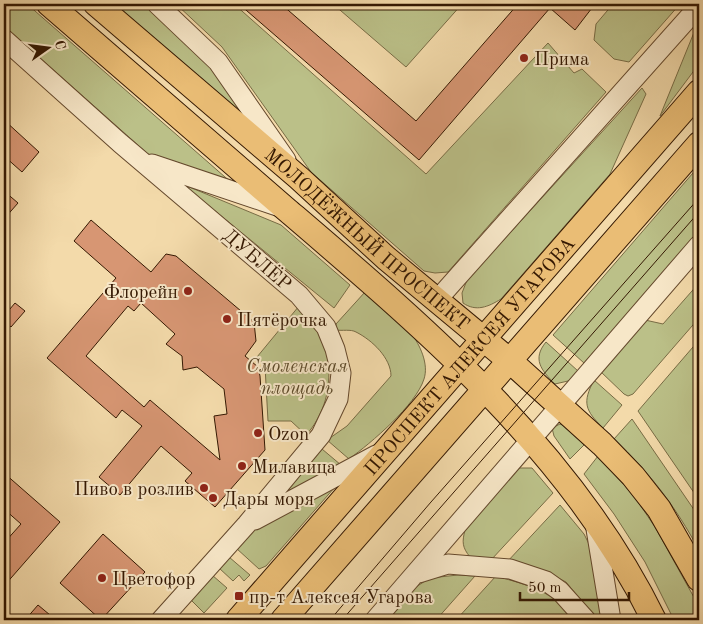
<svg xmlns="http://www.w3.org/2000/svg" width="703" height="624" font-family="'Old Standard TT',serif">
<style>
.green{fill:#bbc088;stroke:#786c45}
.building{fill:#d79673;stroke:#341802;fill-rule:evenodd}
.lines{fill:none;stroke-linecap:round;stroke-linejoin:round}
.minor-casing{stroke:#64482c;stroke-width:21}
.major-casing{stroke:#341802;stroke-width:26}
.minor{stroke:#f7e7c8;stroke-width:19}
.major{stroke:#eabd75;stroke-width:24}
.tram{stroke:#341802;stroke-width:1}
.poi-dot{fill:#8f2418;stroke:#f7e7c8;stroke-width:2}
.labels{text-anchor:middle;stroke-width:4;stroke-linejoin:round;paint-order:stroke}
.poi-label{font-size:19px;fill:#341802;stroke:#f7e7c8;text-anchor:start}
.street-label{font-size:19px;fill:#341802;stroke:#f7e7c8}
.park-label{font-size:19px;font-style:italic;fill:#5c4a2a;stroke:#f7e7c8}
</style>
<rect width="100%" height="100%" fill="#f3daaa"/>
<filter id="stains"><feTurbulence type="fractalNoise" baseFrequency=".004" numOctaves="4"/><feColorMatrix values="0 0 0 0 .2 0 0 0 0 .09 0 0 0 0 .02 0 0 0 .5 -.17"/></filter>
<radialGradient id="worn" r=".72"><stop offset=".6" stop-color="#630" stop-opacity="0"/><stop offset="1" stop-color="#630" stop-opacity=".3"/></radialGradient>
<path class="green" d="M4,4H27L233,184L148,154L4,26Z
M112,4H144L214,66L263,134Z
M176,4H234L426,174L548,43L574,73L582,69L606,92L448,272L435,273L424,271L311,172L222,47Z
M333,4H462L406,67Z
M613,4H680L629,62L614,59L594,40L596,24Z
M699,24V64L660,116L695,30Z
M642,88L646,94L610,174L501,299C488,307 476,312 463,303L462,293L467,280Z
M699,166V233L584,363L553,335Z
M182,184L281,225L350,285L334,308Z
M699,283V318L633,394L628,396L624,394L600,371L645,320L663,324Z
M365,292C380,305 399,318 411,333C420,345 429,364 424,379C416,405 371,443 349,459L327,440L347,426L391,376C391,358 372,340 356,332C351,329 342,331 336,330V324Z
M299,306C336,338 339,399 306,435L291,421H268L265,366L257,357Z
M699,340V500L638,411Z
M546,342L578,371L568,381L555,384C541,370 532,359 546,342Z
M594,380L622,405L603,428C585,410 582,403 594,380Z
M632,419L699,517V550C675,506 651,474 614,439Z
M560,424L567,427L584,445L570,459L554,436L552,428Z
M322,449L341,465L283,496Z
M598,456L634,496L655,527L696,601L699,608V620H674L645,562L614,514L584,474Z
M519,468H532L553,493L491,560L470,557C462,547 462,542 465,530Z
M335,487L266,566L259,569L236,548L253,530Z
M560,505L584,534L591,548L603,620H597L566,582L540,569L507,562Z
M229,557L250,575L244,581L239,575L233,581L219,568Z
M212,575L227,588L204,613L190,599Z
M458,575L475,576L436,620H385L411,590L430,578Z
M496,576C530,586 552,590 575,620H456Z"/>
<path class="building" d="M239,4H281L416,121L518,4H595L575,30L550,8L419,160Z
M4,120L39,152L22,172L4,156Z
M4,191L18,203L4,219Z
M91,220L151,272L166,254L176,256L254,322L256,341L245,356L258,367L260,376L265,450L215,507L185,481L192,473L161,446L120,495L99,477L142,426L122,410L116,418L47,358L116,278L74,241ZM141,303L175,334L166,344L182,356L183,370L197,367L224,389L227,414L214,416L220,460L150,400L144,407L86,356L128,306L134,311Z
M15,303L25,311L11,327L4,321V316Z
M4,473L60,522L4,586V543L21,524L4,509Z
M103,534L145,572L101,620L60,583Z
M38,605L56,620H25Z"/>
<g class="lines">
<g class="minor-casing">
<path id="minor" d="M157,4L218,62L286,160
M4,39L120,143L299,295L326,327L335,349L341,373L338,399L321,435L247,524L161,620
M152,164L280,207
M437,300L699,6
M255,520L376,455
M595,523L611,620
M419,573L448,564L510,569L546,581L560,591L586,620
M375,620L699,245"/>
</g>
<g class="major-casing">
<g id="major">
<path d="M49,4C128,72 207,141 287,210C426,329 572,452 654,620"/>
<path id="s1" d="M96,4L299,178L386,258L510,361L602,444L633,476L659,509L699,579"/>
<path id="s2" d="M238,620L699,92"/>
<path d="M283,620L699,144"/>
</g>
</g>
<use href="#minor" class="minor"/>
<use href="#major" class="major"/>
<path class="tram" d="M330,620L431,502L699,198
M342,620L699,212"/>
</g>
<g class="poi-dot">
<circle cx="524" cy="58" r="5"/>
<circle cx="188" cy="291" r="5"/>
<circle cx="227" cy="319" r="5"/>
<circle cx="258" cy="433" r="5"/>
<circle cx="242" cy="466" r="5"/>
<circle cx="204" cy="488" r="5"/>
<circle cx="213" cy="498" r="5"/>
<circle cx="102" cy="578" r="5"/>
<rect x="234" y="591" width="10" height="10" rx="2.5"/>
</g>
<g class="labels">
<g class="poi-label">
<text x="534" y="65">Прима</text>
<text x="178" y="298" text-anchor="end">Флорейн</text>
<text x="237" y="326">Пятёрочка</text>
<text x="268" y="440">Ozon</text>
<text x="252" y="473">Милавица</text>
<text x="194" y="495" text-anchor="end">Пиво в розлив</text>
<text x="223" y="505">Дары моря</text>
<text x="112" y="585">Цветофор</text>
<text x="249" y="603">пр-т Алексея Угарова</text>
</g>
<g class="street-label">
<text dy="7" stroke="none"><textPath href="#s1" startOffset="359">МОЛОДЁЖНЫЙ ПРОСПЕКТ</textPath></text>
<text transform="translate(258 259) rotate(41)" y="7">ДУБЛЁР</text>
<text dy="7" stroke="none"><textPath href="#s2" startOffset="351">ПРОСПЕКТ АЛЕКСЕЯ УГАРОВА</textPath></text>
</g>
<g class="park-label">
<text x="297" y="372">Смоленская<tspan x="297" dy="22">площадь</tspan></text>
</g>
</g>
<rect width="703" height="624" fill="none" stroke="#f3daaa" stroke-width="20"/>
<rect x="5" y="5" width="693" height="614" fill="none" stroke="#341802" stroke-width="2.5"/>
<rect x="10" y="10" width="683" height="604" fill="none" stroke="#341802"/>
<g transform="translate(48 48) rotate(76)" stroke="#f7e7c8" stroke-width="4" paint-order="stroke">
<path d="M0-4L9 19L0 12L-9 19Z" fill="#341802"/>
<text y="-8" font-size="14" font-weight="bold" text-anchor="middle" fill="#341802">С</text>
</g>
<path d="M520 592v8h109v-8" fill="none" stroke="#341802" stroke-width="2.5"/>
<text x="528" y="592" font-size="15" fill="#341802" stroke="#f7e7c8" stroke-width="4" paint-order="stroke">50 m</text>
<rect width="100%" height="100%" filter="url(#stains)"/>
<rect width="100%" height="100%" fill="url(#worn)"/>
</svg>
